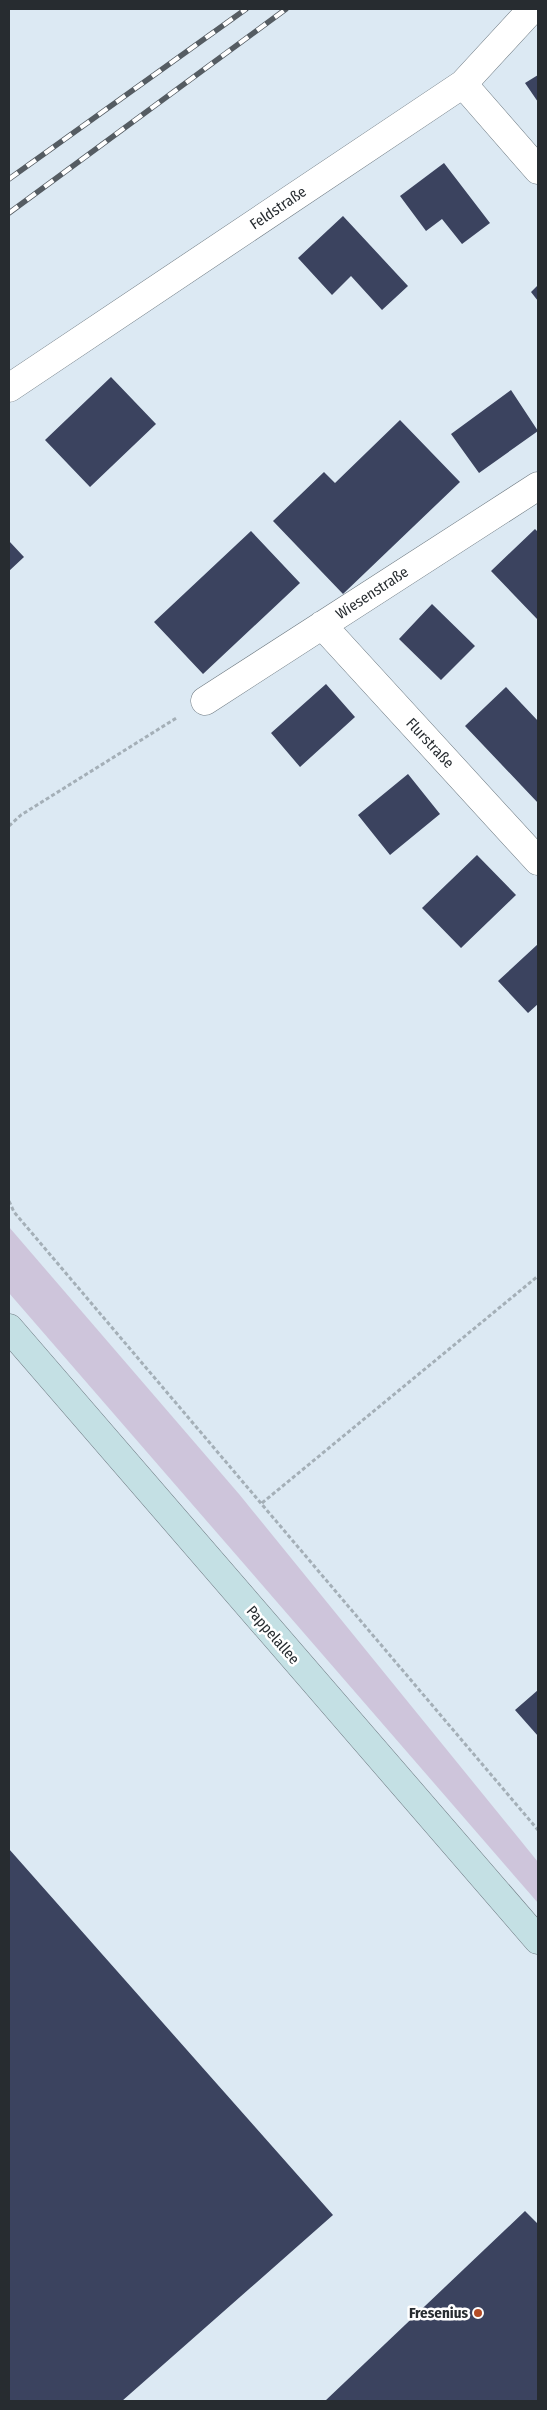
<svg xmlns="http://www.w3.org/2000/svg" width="547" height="2410" font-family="'Fira Sans Condensed',sans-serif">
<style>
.green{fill:#cec5db}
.building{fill:#3b435f}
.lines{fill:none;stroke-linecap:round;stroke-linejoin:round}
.street-casing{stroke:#6e7a82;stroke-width:29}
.secondary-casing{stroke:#6e7a82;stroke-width:29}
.path{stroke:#a4afb7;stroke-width:3;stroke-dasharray:4 2.5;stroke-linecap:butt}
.street{stroke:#fff;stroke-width:28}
.secondary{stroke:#c4e0e4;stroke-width:28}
.rail-casing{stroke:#555c62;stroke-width:5.5}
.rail{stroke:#fff;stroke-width:4;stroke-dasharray:11;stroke-linecap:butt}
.poi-dot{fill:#b34c26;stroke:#fff;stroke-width:2}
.labels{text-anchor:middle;stroke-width:5;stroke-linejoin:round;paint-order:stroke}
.street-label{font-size:15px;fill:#272c30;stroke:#fff}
.poi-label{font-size:15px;font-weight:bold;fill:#272c30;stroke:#fff;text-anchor:end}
</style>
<rect width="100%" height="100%" fill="#dce9f3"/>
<path class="green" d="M9,1227L239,1494L538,1862V1903L9,1293Z"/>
<path class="building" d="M538,75V102L525,83Z
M444,163L490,223L462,244L442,219L426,231L400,196Z
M343,216L408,286L382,310L351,276L332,295L298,258Z
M538,285V301L531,292Z
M111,377L156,424L90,487L45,440Z
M511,390L538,431L479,473L451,434Z
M400,420L460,482L343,594L273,521L324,472L335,483Z
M535,529L538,532V620L491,571Z
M251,531L300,583L203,674L154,622Z
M9,541L24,557L9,571Z
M432,604L475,646L441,680L399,639Z
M326,684L355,717L300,767L271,733Z
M506,687L538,721V803L465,726Z
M408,774L440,814L390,855L358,815Z
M477,855L516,895L461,948L422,908Z
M538,944V1004L528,1013L498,981Z
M538,1690V1736L515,1710Z
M9,1849L333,2215L122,2401H9Z
M525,2211L538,2224V2401H325Z"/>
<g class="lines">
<g class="street-casing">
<path id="street" d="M463,84L538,170
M9,388L463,84L532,9
M322,625L538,861
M205,701L538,486"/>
</g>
<g class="secondary-casing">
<path id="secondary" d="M9,1328L538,1940"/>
</g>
<path class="path" d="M9,826L21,815L178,717
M9,1201L14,1212L538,1830
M262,1503L538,1276"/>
<use href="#street" class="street"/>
<use href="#secondary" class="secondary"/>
<g class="rail-casing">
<path id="rail" d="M9,179L246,9
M9,213L286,9"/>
</g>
<use href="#rail" class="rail"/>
</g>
<circle class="poi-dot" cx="478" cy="2313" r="5"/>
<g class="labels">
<g class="street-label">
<text transform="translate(278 208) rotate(-34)" y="5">Feldstraße</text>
<text transform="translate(372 593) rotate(-33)" y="5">Wiesenstraße</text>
<text transform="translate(430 743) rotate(47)" y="5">Flurstraße</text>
<text transform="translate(273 1635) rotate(49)" y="5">Pappelallee</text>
</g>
<g class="poi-label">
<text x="468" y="2318">Fresenius</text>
</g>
</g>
<rect width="547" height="2410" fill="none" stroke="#272c30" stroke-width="20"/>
</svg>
